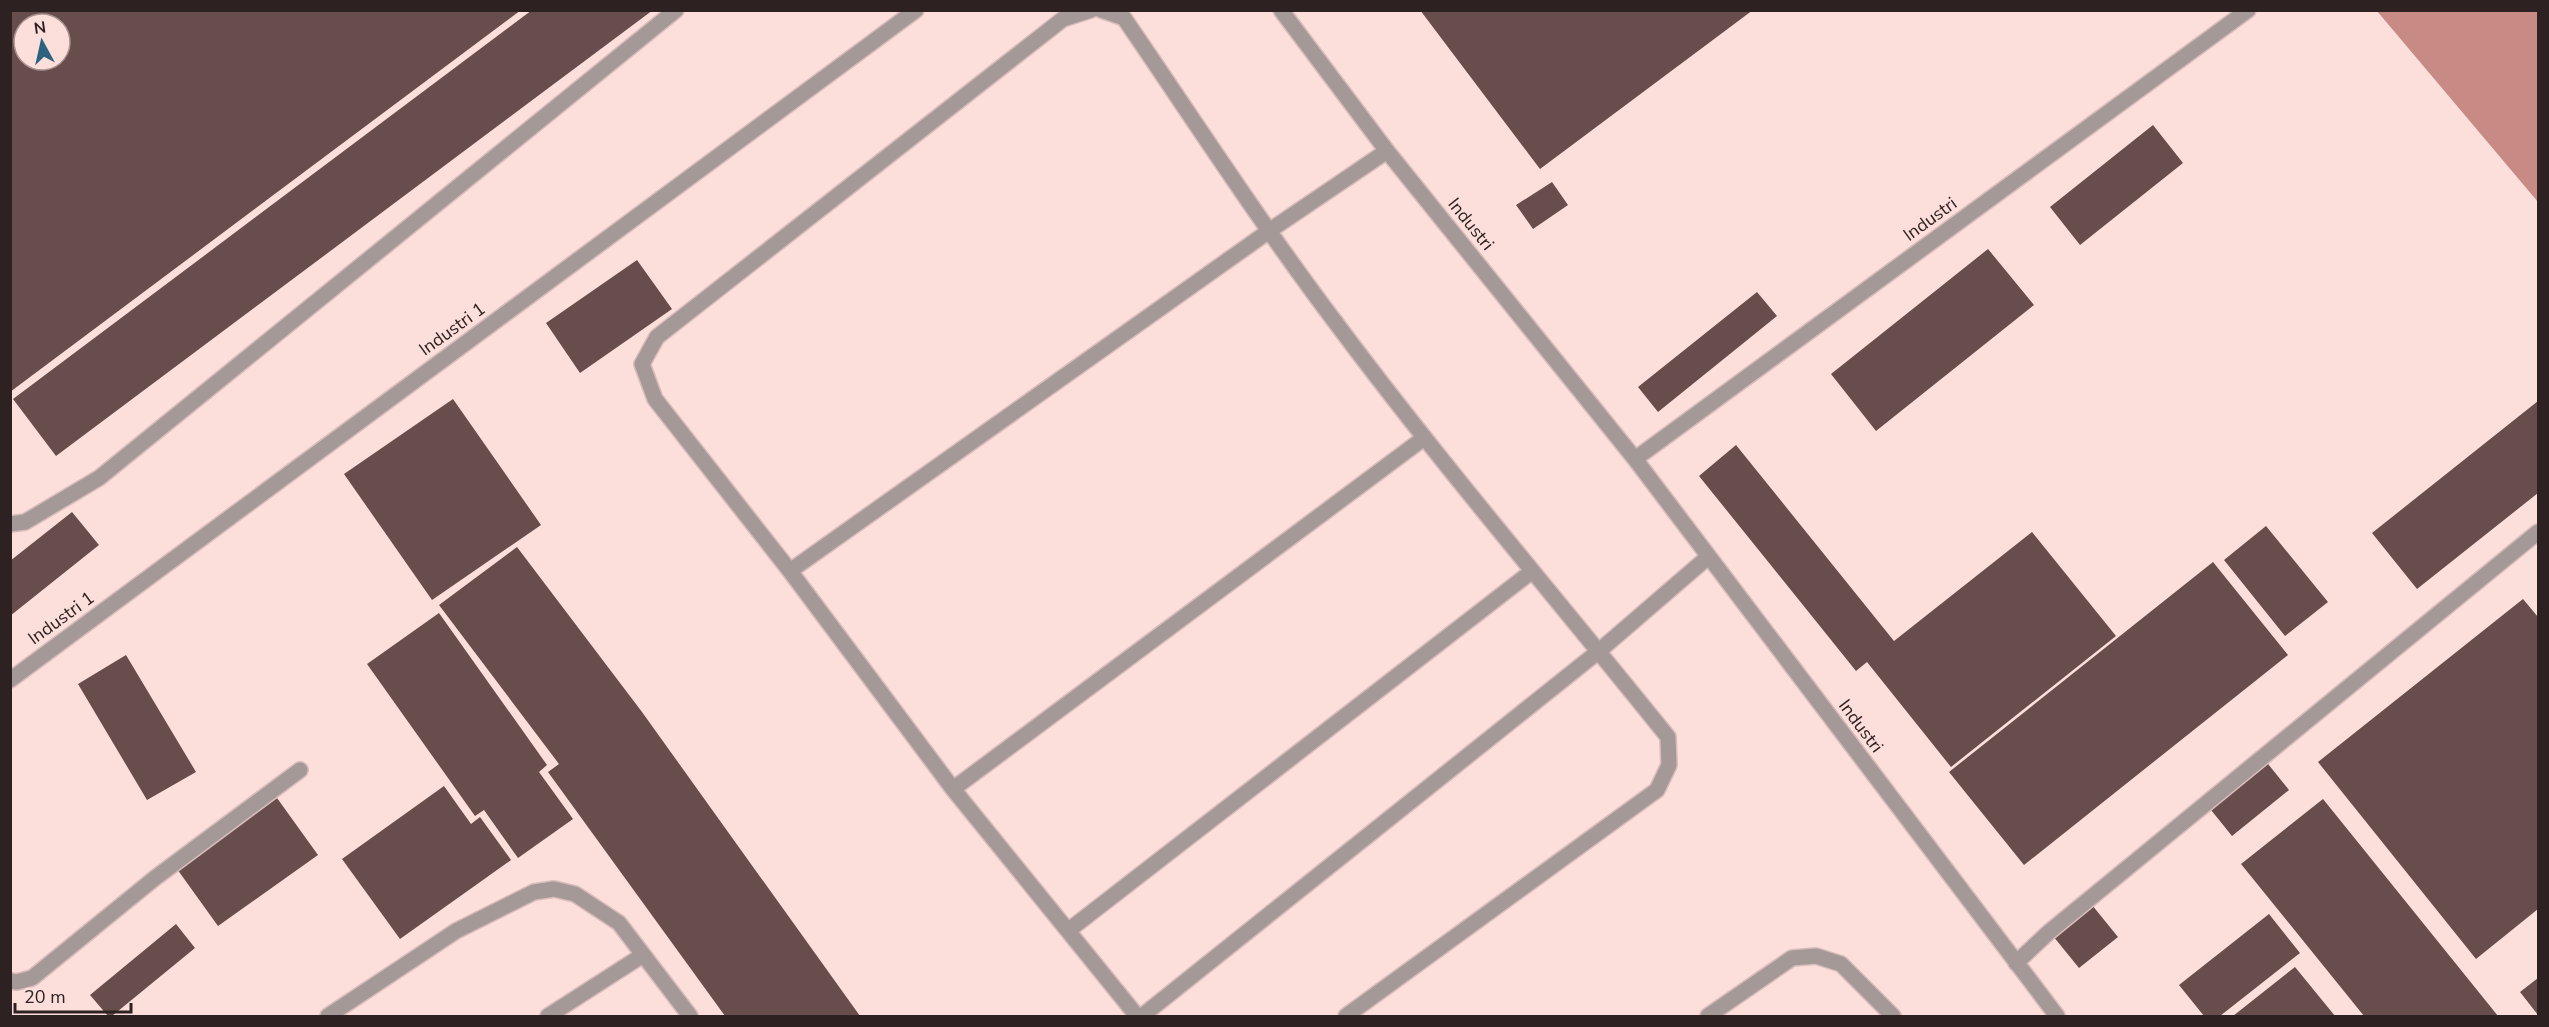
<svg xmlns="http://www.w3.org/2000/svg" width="2549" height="1027" font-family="'Nunito Sans',sans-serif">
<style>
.water{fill:#c88a85}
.building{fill:#674e4c;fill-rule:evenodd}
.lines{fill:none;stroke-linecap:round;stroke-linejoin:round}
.service-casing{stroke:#d7bcba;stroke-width:18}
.service{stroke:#a59998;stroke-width:15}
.labels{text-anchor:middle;stroke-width:6;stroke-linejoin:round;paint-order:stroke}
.street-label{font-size:18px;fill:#2d2221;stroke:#fcdedb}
</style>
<rect width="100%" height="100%" fill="#fcdedb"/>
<path class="water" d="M2377,11H2538V202Z"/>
<path class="building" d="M10,10H521L10,392ZM24,24H60V60H24Z
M532,10H653L56,456L13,399Z
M1420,10H1753L1540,169Z
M2153,125L2183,163L2080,245L2050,207Z
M1552,182L1568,205L1533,229L1516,205Z
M1988,249L2034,305L1876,431L1831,374Z
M637,260L672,309L580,373L546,323Z
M1757,292L1777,316L1658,412L1638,387Z
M453,399L541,525L432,600L344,474Z
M2538,401V493L2417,589L2372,533Z
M1736,445L1894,641L2032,532L2116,636L1951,767L1867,662L1856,671L1699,476Z
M72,512L99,545L10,616V561Z
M2266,526L2328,602L2285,636L2224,560Z
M517,547L642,712L860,1016H725L548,772L559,764L439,605Z
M2213,562L2288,655L2024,865L1949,772Z
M2523,599L2538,617V909L2476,959L2318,762Z
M439,613L547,765L539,772L573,819L518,858L484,810L475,816L367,664Z
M126,655L196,772L147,800L78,684Z
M2264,759L2289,790L2232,836L2207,805Z
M444,786L471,824L480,817L511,860L400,939L342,859Z
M277,798L318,855L218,926L177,869Z
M2323,799L2498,1016H2364L2241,864Z
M2092,905L2118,937L2079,968L2053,936Z
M2269,914L2300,953L2220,1016H2204L2179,985Z
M176,924L195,948L112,1016H108L90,995Z
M2295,967L2335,1016H2233Z
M2538,978V1015L2520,992Z"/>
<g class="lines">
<g class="service-casing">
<path id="service" d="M1101,10L1124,18C1194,120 1261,224 1336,323C1442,465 1557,599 1668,737L1669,765L1657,790L1346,1016
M1281,10L1387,151L1635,459L2057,1016
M1635,459L2248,10
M10,524L25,522L99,478L676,10
M790,571L655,399L642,364L657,337L1063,19L1091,10
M10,680L916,10
M953,789L1424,438
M1069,930L1531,572
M2016,963L2049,932L2538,532
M10,981L17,982L32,978L155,878L300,770
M328,1016L456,931L534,892L554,889L575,894L619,923L690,1016
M548,1016L643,955
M1137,1016L953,789L790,571L1269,231L1387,151
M1142,1016L1599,651L1708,557
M1708,1016L1792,958L1816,956L1841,964L1893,1016"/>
</g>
<use href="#service" class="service"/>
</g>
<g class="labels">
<g class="street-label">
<text transform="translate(1930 219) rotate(-36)" y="6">Industri</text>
<text transform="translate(1471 224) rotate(51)" y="6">Industri</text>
<text transform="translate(452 329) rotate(-36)" y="6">Industri 1</text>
<text transform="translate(61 618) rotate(-36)" y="6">Industri 1</text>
<text transform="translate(1861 726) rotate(53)" y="6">Industri</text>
</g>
</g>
<rect width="2549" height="1027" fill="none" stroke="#2d2221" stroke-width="24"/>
<g transform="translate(42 42) rotate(352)"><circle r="28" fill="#fcdedb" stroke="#a99391" stroke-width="1.5"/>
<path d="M0-4.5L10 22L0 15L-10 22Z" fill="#2c627e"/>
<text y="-9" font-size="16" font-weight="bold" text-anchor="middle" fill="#2d2221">N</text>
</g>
<path d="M15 1003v9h116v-9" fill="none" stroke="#2d2221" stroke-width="3"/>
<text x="24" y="1003" font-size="18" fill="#2d2221" stroke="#fcdedb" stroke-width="4.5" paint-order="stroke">20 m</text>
</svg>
